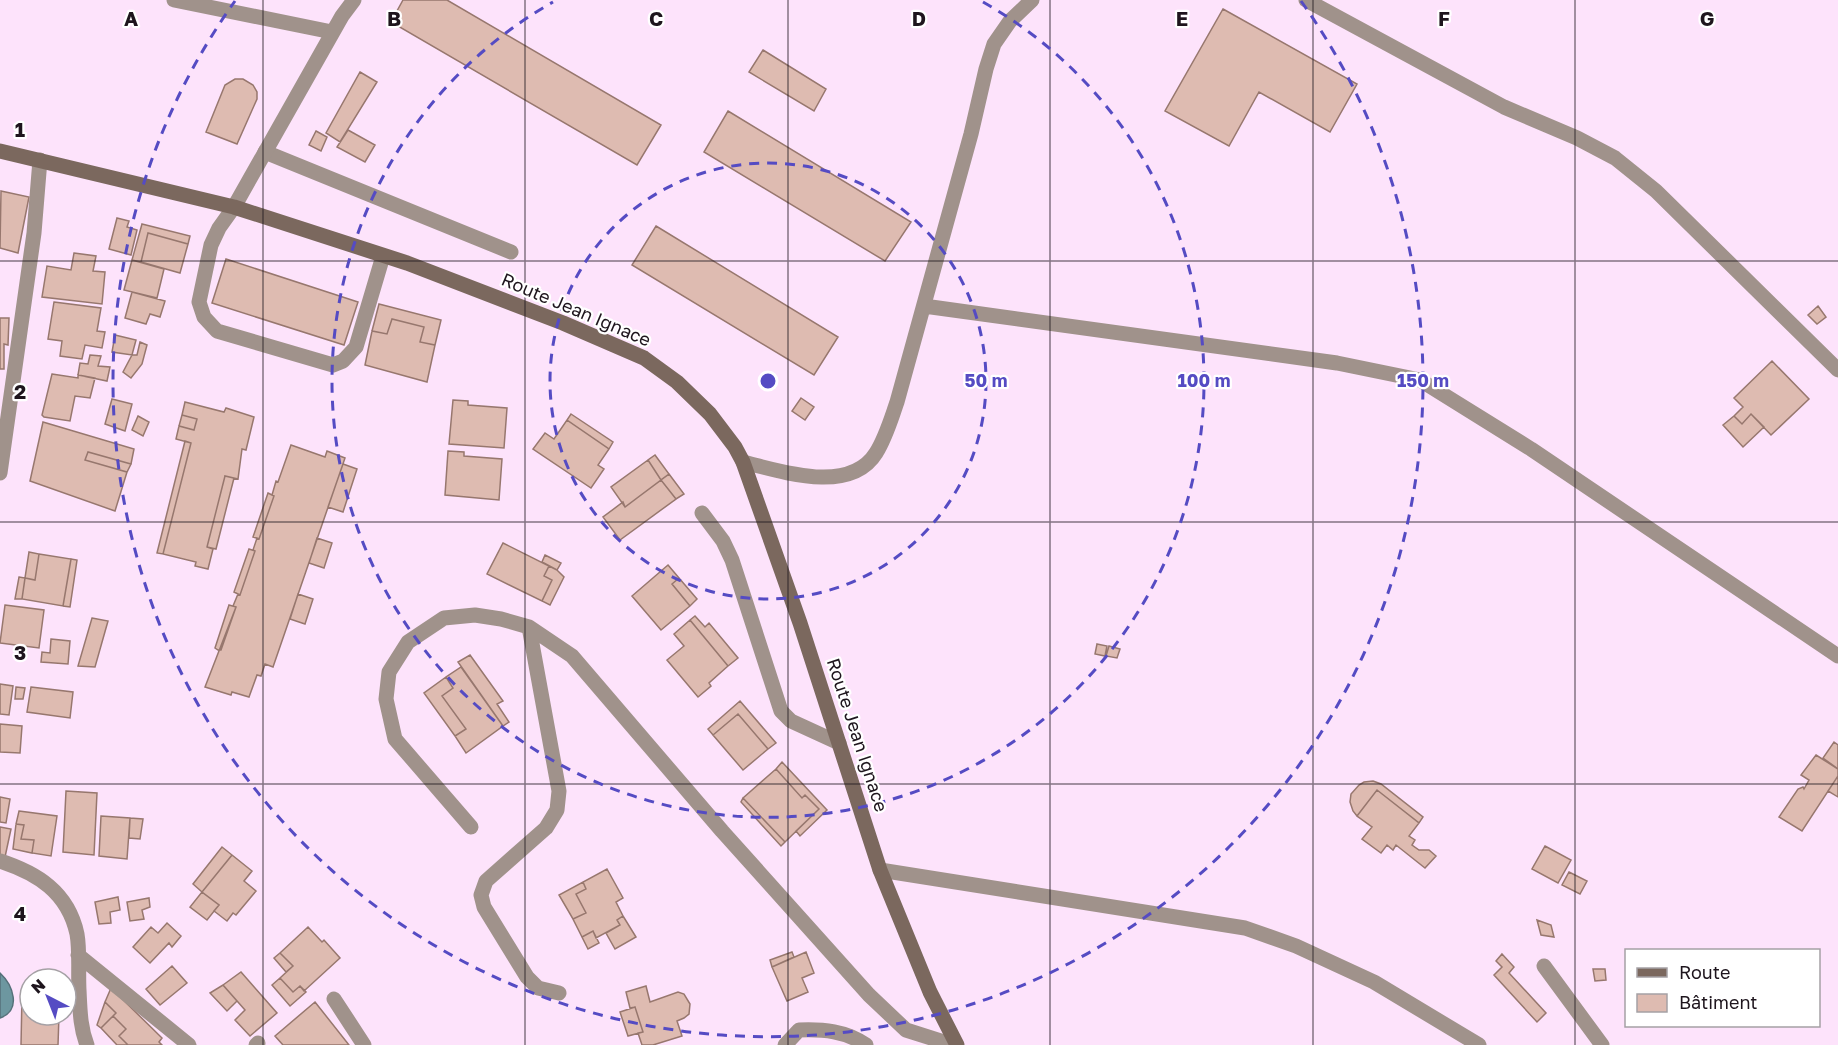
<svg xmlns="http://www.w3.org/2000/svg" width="1838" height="1045" font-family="'Golos Text',sans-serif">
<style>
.water{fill:#6d97a0;stroke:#557079;stroke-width:1.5}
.building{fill:#debbb1;stroke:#97776e;stroke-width:1.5}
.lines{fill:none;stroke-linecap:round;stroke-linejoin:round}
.lane{stroke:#a0928b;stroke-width:15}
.street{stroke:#a0928b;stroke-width:15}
.secondary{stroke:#7b685e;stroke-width:15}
.grid{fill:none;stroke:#1e151d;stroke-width:1.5;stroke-opacity:0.55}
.ring{fill:none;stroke:#554bc3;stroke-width:3;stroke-dasharray:10 8}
.labels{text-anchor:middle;stroke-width:4.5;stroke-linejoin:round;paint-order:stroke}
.street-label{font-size:18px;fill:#1e151d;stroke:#fff}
.grid-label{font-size:20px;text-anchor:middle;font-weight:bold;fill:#1e151d;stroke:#fff;stroke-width:4.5;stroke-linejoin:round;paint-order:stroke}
.centre{fill:#554bc3;stroke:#fff;stroke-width:3}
.ring-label{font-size:18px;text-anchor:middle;font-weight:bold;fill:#554bc3;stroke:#fff;stroke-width:4.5;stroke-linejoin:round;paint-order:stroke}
</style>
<rect width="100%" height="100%" fill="#fde3fb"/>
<path class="water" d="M0,973C13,985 22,1010 0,1018Z"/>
<path class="building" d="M403,0H447L661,125L637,165L391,22Z
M1223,9L1357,84L1330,132L1259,92L1229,146L1165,111Z
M763,50L826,89L814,111L749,72Z
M360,72L377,82L340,142L326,133Z
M235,79H243L253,85L257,92V99L237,144L206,132L225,85Z
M728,111L911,222L885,261L704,152Z
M348,130L375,145L365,162L337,147Z
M316,131L327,137L321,151L309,145Z
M1,191L29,197L18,253L0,248Z
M117,218L129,221L127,227L137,230L131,255L109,249Z
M142,224L190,236L188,244L148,233L141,262L132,260Z
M656,226L838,337L814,375L632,265Z
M148,233L188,244L180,273L141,262Z
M74,253L96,256L93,271L105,272L102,304L42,297L47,266L71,270Z
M226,259L358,302L344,345L212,303Z
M132,260L164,269L157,298L124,290Z
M132,292L165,301L160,317L150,314L146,324L125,318Z
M54,302L101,308L97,331L105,332L102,348L85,345L82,359L60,356L62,341L48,339Z
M379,304L441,320L435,345L420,342L424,327L392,319L387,334L372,331Z
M1818,306L1826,317L1817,324L1808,315Z
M0,318H9L8,345L4,344V369H0Z
M392,319L424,327L420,342L435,345L427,382L365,365L372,331L387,334Z
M115,335L136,340L132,355L112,352Z
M140,342L147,345L142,364L131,378L123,372L132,355H137Z
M90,355L101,356L98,366L110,367L107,381L78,375L80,363L88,364Z
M1772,361L1809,399L1771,435L1751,414L1742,424L1734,416L1743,407L1734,398Z
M52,374L78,378V375L95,378L90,398L75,396L70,421L44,417L42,415Z
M801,398L814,407L805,420L792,411Z
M112,399L132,404L125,431L105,424Z
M453,400L468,401V405L507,408L504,448L449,444Z
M185,402L224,412L226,408L254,417L246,450L242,449L238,479L225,476L207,547L213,549L208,569L195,566L196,562L163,554L191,443L176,439L179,426L194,430L197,419L182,415Z
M571,414L613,442L609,449L567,420Z
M1751,414L1764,427L1743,447L1723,425L1734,416L1742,424Z
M182,415L197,419L194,430L179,426Z
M138,416L149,422L143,436L132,430Z
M567,420L609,449L598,465L604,469L591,488L533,449L545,433L554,439Z
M43,422L134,449L131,464L88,452L85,460L127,472L115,511L30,481Z
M185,441L191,443L163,554L157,553Z
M291,445L325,457L327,451L345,458L273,667L265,664L261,676L257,675L249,697L232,692L231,695L205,687L236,607L233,606L238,594L240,595L255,551L253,550L257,538L259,539L274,496L272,495L276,481L278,482Z
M448,451L464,452V456L502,459L499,500L445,495Z
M88,452L131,464L127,472L85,460Z
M655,455L669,474L661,480L648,460Z
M648,460L661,480L625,507L611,487Z
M343,464L357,469L343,512L328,507Z
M669,474L684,494L676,499L661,480Z
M225,476L234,478L216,549L207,547Z
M661,480L676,499L620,540L603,517L623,502L625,507Z
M268,493L274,496L259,539L253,537Z
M317,538L332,543L324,568L309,563Z
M503,543L549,566L544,576L552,580L542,601L487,574Z
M249,549L255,551L240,595L234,592Z
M29,552L39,554L35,580L25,578Z
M39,554L71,559L63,606L22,599L25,578L35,580Z
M545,555L561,563L557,570L542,562Z
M71,559L77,560L70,607L63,606Z
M668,565L679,578L672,584L690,606L661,630L632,596Z
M549,566L557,570L564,577L550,605L542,601L552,580L544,576Z
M19,577L25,578L22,599H15Z
M679,578L697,599L690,606L672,584Z
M298,594L313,599L305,624L290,619Z
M5,605L44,610L39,648L0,643Z
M229,605L236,607L221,650H218L215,648Z
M695,616L705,627L709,623L738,658L728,666L690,620Z
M92,618L108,621L95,667L78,666Z
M690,620L728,666L709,683L711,686L698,697L667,660L684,646L674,634Z
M51,639L70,641L68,664L41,662L42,652L50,653Z
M1097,644L1107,646L1105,656L1095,654Z
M1109,646L1120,649L1117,658L1106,656Z
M470,655L503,701L497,704L509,722L503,726L458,662Z
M461,667L503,726L466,753L455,736L466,729L442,696L453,688L446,677Z
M446,677L453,688L442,696L466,729L455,736L424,693Z
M0,684L13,686L9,715L0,714Z
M16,687L25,688L23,699H15Z
M31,687L73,692L70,718L27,712Z
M740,701L776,743L768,749L738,714L713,735L708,729Z
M738,714L768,749L743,770L713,735Z
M0,724L22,726L20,753L0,752Z
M1834,742L1838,745V769L1823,758Z
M1816,755L1838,769V776L1802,831L1779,817L1798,789L1803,787L1804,789L1809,780L1801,775Z
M782,762L827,810L800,836L796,831L819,809L805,795L802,798L776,769Z
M776,769L802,798L805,795L819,809L785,842L743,798Z
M1838,776V797L1828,791Z
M1373,781L1381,784L1423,817L1419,823L1377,790L1357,816L1353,811L1350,802L1351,794L1359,785L1364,782Z
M1377,790L1419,823L1409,836L1415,840L1412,845L1419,850H1429L1436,856L1425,868L1396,845L1393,850L1387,845L1381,853L1362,839L1372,827L1357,816Z
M66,791L97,793L94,855L63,852Z
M0,797L10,799L6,823L0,822Z
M743,798L785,842L781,846L741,802Z
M19,811L57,816L51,856L32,853L34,840L21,839L24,825L16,824Z
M101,816L130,818L127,859L99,856Z
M130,818L143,819L140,839L129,838Z
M16,824L24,825L21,839L34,840L32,853L13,849Z
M0,827L11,829L5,857L0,856Z
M1545,846L1571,860L1558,883L1532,869Z
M222,847L232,855L202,892L193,884Z
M232,855L252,871L244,881L256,891L236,915L233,913L227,921L214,911L219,905L202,892Z
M607,869L623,898L616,902L623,916L617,920L620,925L596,938L593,931L582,937L573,919L586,913L576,894L586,889L583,882Z
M1569,872L1587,881L1580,894L1562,885Z
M583,882L586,889L576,894L586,913L573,919L559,895Z
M202,892L219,905L207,920L190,907Z
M118,897L120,910L110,912L111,923L99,924L95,902Z
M149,898L150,907L142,910L144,919L130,921L127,902Z
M623,916L636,937L615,949L606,933L620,925L617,920Z
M1537,920L1551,925L1554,937L1541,935Z
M167,923L181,936L172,947L169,943L150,963L133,947L151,927L158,933Z
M308,927L322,942L324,940L340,958L304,991L300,986L293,992L280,978L293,966L280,953Z
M593,931L599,943L588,949L582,937Z
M792,952L794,957L772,967L770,960Z
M806,952L814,973L802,978L808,992L787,1001L772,967Z
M280,953L293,966L286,972L274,958Z
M1502,954L1514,967L1509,973L1546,1013L1537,1022L1494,975L1502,967L1496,961Z
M172,966L187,983L160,1005L146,989Z
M1593,969H1605L1606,980L1595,981Z
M241,972L277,1013L250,1036L235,1020L245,1010L223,985Z
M280,978L293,992L300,986L306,992L290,1006L272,985Z
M223,985L237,1001L227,1011L210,993Z
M646,986L650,1002L678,992L684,994L690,1004L689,1014L684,1018L677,1021L682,1036L653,1045H642L638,1033L643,1032L635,1007L630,1008L626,992Z
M111,988L162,1038L159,1042L162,1045H128L119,1036L126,1029L113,1016L116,1013L105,1002Z
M22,996H30V1015H59L58,1045H21Z
M105,1002L116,1013L101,1028L97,1025Z
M315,1002L349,1045H283L275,1036Z
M635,1007L643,1032L628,1036L620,1012Z
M113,1016L126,1029L119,1036L128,1045H117L101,1028Z"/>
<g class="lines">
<path class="lane" d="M174,0L332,32
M265,152L511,252
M234,207L219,228L211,245L199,302L204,317L217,331L333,365L343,361L356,347L383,256
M702,513L723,541L732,560L781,711L791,721L839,743
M334,999L364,1045"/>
<path class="street" d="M1306,0L1504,107L1577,138L1615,158L1656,191L1838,370
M234,207L342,16L354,0
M924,306L1337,363L1420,380L1531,449L1838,656
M743,462C780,471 850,495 876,453C886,437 891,419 897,402L971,134L986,69L994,44L1010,21L1032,0
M0,473L34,233L40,160
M529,627L559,791L557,810L546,828L486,881L481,895L484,907L527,977L538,988L559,993
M471,827L395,739L386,699L389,672L408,642L444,618L475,615L501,619L529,627L572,656L722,831L869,995L906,1030L953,1045
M0,861C37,873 68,892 77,934C80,951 78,972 79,990C80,1009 80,1027 87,1045
M880,870L1245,928L1296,946L1374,982L1479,1045
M78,955L189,1045
M1544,966L1602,1045
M256,1045L258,1043
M785,1045L799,1030C823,1029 846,1031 866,1045"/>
<path class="secondary" d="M0,151L234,207L407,263L563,323L644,358L677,382L710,414L735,447L743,462L800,623L880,870L930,992L957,1045"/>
</g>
<path class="grid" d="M263,0V1045M525,0V1045M788,0V1045M1050,0V1045M1313,0V1045M1575,0V1045M0,261H1838M0,522H1838M0,784H1838"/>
<g class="ring">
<circle cx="768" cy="381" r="218"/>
<path d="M983 2A436 436 0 1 1 553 2"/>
<path d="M1301 1A655 655 0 1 1 235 1"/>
</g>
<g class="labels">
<g class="street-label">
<text transform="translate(576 310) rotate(23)" y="6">Route Jean Ignace</text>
<text transform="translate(857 735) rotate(72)" y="6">Route Jean Ignace</text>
</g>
</g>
<g class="grid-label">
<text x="131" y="26">A</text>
<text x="394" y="26">B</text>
<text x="656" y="26">C</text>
<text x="919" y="26">D</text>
<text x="1182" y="26">E</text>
<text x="1444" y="26">F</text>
<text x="1707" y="26">G</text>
<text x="20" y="137">1</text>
<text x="20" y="399">2</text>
<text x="20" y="660">3</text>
<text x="20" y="921">4</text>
</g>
<circle cx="768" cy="381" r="9" class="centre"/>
<g class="ring-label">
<text x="986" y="387">50 m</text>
<text x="1204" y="387">100 m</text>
<text x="1423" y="387">150 m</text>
</g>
<rect x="1625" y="949" width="195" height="78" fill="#ffffff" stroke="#a5a1a5" stroke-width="1.5"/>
<rect x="1637" y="968" width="30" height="9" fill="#7b685e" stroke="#a5a1a5" stroke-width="1.5"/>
<text x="1679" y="979" font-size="18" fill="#1e151d">Route</text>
<rect x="1637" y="994" width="30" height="18" fill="#debbb1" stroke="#a5a1a5" stroke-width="1.5"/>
<text x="1679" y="1009" font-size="18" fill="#1e151d">Bâtiment</text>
<g transform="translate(48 997) rotate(318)"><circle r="28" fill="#ffffff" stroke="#a5a1a5" stroke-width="1.5"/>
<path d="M0-4.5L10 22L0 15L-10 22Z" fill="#554bc3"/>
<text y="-9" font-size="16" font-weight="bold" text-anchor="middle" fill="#1e151d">N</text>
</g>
</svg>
